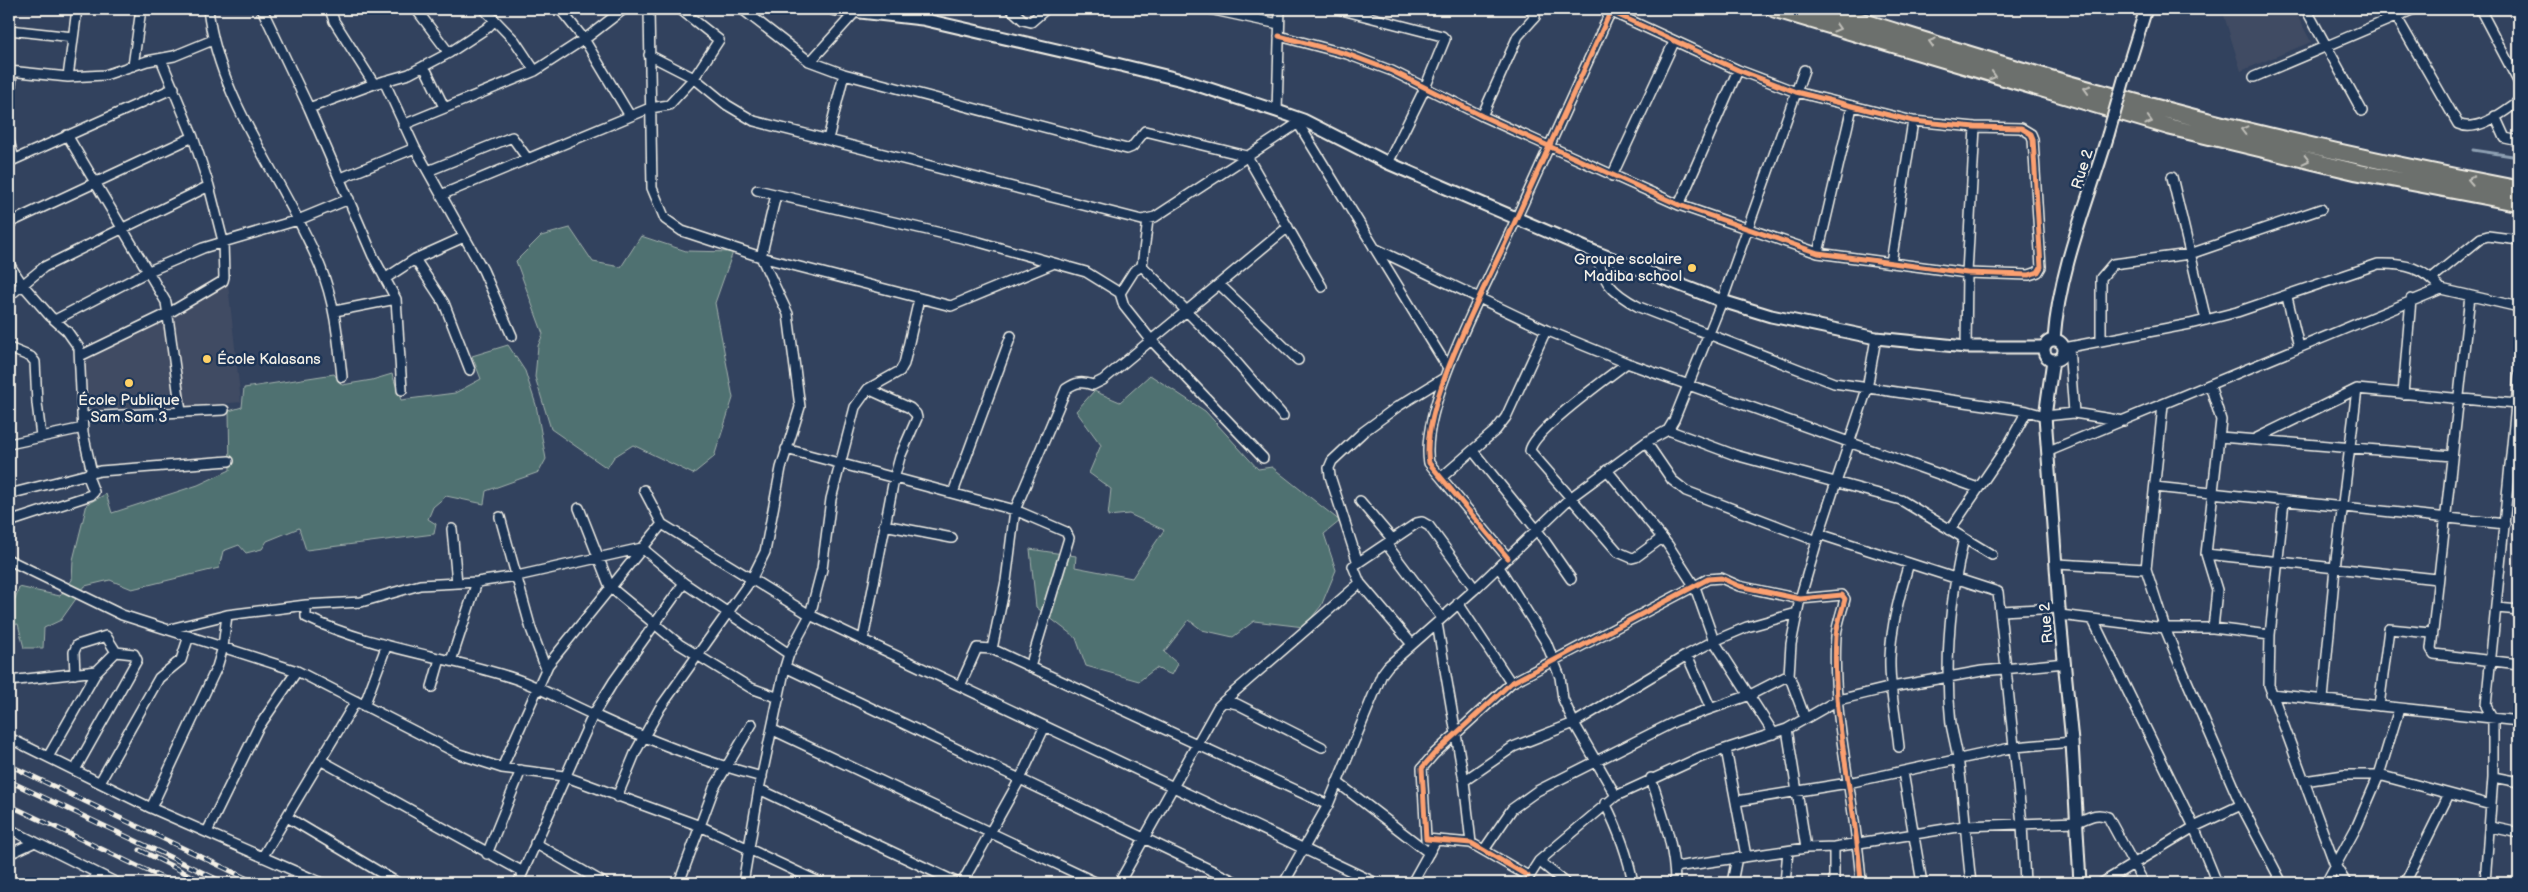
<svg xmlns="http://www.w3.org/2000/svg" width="2528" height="892" font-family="'Balsamiq Sans',sans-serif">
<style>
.built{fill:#404b63}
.green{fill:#507171;stroke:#a2b1ac}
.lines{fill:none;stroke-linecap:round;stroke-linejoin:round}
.stream{stroke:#8d9fb2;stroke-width:3}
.minor-casing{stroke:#f4f1e8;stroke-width:12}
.tertiary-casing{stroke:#f4f1e8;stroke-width:15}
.motorway-casing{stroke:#f4f1e8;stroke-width:19}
.minor{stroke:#1d3557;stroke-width:9}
.tertiary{stroke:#1d3557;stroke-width:11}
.motorway{stroke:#6c706d;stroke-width:15}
.rail-casing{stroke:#f4f1e8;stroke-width:5}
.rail{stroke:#1d3557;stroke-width:3;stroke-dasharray:9;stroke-linecap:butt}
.tertiary-bridge-casing{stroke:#f4f1e8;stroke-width:15;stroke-linecap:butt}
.tertiary-bridge{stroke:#1d3557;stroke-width:11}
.cycleway-casing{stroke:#1d3557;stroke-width:8}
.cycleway{stroke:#fca06f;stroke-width:5}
.oneway{stroke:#bebdb7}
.poi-dot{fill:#ffd166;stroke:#1d3557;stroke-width:2}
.labels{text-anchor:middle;stroke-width:5;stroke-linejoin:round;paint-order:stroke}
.street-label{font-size:15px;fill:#f4f1e8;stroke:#1d3557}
.poi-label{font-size:15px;fill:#f4f1e8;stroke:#1d3557;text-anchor:end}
</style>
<rect width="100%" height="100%" fill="#32425e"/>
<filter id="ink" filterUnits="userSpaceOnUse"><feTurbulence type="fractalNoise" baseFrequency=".02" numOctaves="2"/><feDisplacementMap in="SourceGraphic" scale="10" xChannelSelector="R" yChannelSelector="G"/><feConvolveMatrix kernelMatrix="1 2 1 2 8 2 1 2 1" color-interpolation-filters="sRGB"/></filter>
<g filter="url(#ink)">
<path class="built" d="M2222,9H2294L2311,42L2241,71Z
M228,284L241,402L184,407L173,316Z
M164,321L176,407L89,410L84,359Z"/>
<path class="green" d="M570,228L593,262L621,267L641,236L686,251L733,252L715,303L733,398L714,457L693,474L633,445L614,457L607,468L551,429L535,377L538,346L543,334L516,261L541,236Z
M508,345L525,371L536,405L546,459L539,472L486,491L484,504L446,496L433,507L428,519L436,524L434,534L306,550L299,528L267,541L262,549L246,553L239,545L223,551L219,568L132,589L110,580L85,586L61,620L44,628L43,648H24L18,624L9,625V602L15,599L19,587L60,596L72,580L73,560L87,504L106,494L112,513L198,485L230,470L229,411L242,407L244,388L334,374L342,385L372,380L392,374L401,400L455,393L481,379L472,356Z
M1150,375L1205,411L1258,469L1272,467L1340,521L1324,534L1336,570L1321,606L1304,627L1254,621L1233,637L1202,630L1189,620L1164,652L1178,664L1172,675L1156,668L1139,681L1086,666L1076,638L1036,607L1030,549L1076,556L1075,567L1132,578L1164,530L1129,514L1108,516L1111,489L1089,473L1101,445L1076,411L1094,391L1120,402Z"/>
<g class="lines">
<path class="stream" d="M2473,150L2519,157"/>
<g class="minor-casing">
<path id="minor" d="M208,9C219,103 285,180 320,266C335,302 338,338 342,377
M262,9L309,108L373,256L396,299L402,390
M330,9L334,21L374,84
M416,9L449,53
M484,9L515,41L535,71
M560,9L584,39L630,116
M649,9L652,188L665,219L682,231L761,257L951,306L1052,264
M742,9L809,61L844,74L1127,149L1132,147L1145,131L1247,156L1322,287
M1011,9L1023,20L1031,22L1046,9
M1209,9L1279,24
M1338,9L1442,36L1445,39L1425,88L1388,163
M2306,9L2362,111
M2480,9L2519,83
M2396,16L2458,124C2478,133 2503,112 2519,101
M922,19L932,9
M9,30L73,37
M1279,36L1347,54L1392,71L1482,116L1679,205L1818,253L1967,273L2029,275L2038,272L2041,267L2033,139L2031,134L2021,128L1975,127L1913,121L1796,92L1738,70L1614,13L1609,15C1575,90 1541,164 1507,239C1483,292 1419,409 1429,463L1508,558
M649,55L694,78L727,105L754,121L1142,220L1155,217L1303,120
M811,61L858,9
M133,66L141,9
M424,66L444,107
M9,71L68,77L105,75L147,61L174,56L213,40
M68,77L77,9
M2254,77L2414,9
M384,81L415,148L483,270L512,336
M309,108L374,84L409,74L449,53L487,28L494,21
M1277,111L1280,9
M9,115L12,71
M1482,116L1518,36L1535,17L1530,9
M2495,116L2505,138L2519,141
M1298,123L1448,368
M403,125L535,71L589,36L624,9
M67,135L166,302L181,412
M828,139L844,74
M9,141L14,159
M9,162L174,88
M428,171L512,137L527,158
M1612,176L1674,42
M2172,177L2206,320
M341,178L415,148
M757,190L979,242L1086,272L1120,293
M441,195L650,108L669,105L694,78L719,40L680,9
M1679,205L1738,70
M9,223L193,137
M1374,248L1546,330L1627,363L1978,488
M1595,252C1605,283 1609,291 1639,307L1834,383L2027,411L2045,416L2074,413
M1818,253L1852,107
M415,259L444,303L470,370
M1891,263L1913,121
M9,264L22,284L50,316L67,331L79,348L83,433L92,473
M1142,266L1134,271L1120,293L1124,306L1151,340L1263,458
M1142,266L1231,356L1283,416
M1142,266L1148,220
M386,278L415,259L464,237
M2432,278L2481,238L2488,236L2519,240
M1219,284L1298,360
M9,296L44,267L209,186
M2470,296L2431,649L2434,654L2519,664
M2287,297L2299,347
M335,311L396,299
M55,320L149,271L203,248L298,220L349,199
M2101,341V278L2113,264L2190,254L2321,209
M1966,347L1967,273L1975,127
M2069,347L2074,413L2124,421
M9,348L31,357L35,362L37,403L41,436
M2064,348L2190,324L2237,312L2378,264C2405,263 2424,268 2441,289
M80,356L169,313L223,281L224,277L223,241L209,186L193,137L161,59
M1627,363C1609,377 1532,431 1530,451L1618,552L1632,558L1636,557L1662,538
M2210,385L2221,420L2206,554L2217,590L2213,628
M2403,394L2411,299
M2163,405L2146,569L2165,628L2180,665L2241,805L2282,883
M82,417L224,410
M1668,430L1735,455L1901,500L1992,555
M2220,437L2452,456
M2255,439L2357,389L2516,404
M1646,442L1672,480L1686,491L1817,541
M9,444L83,428
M786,449L1015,510L1066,532L1069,538L1030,667
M1473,451L1537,530L1571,579
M2049,451L2441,289L2519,307
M1607,470L1668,545L1695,587L1714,641L1774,734
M1442,477L1496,430L1506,417L1546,330
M2155,487L2505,524
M644,490L662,524L810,615L1376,883
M953,493L1011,336
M9,494L100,471L229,461
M1360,501L1393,540
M2284,501L2270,635L2269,685L2335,865L2346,883
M579,508L610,587L679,644L751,688L779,698
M500,517L531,629L546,669
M9,522L91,495L94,492L87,474
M884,525L952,538
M452,529L457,583
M1950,530L2010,442L2027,411
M1819,534L1998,592L2022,824L2025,883
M1964,538C1950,599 1944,662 1951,724C1953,735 1956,746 1958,758C1964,799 1966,842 1971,883
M1387,545L1442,618
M2206,554L2437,579
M9,560L122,615L297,671L459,754L502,768L564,776L700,826L821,883
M1358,563L1330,476L1329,468L1332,461L1363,432L1397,407L1444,378
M2057,564L2146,569
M1499,567L1546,642L1560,677L1563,699L1574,723L1616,796
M1458,603L1511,683
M306,605V617C373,649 447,656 516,679C542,688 566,703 592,714C646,739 704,762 762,777
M2497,608L2519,610
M2001,611L2059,608
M2060,615L2165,628H2213L2270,635
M2093,620L2194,827L2217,883
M1437,623L1464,781L1471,843
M170,629L227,615L306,605L361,602L420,585L477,582L517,576L642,548L684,583L789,654
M863,640L894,479L900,457L917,418L916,414L910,408L868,389
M1411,643L1360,583L1353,566L1417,523L1422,522L1429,526L1475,589
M992,649L1006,581L1015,510L1066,389C1076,382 1082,381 1093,385L1103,380L1288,227
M1687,655L1711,709
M451,661L477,582
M785,667L1238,883
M75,674L74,652L77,645L106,636L116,652
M9,681L97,671
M960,686L977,648L992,649L1328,805
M432,687L440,659
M2271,694L2519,721
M2323,699L2335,568L2357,389
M1224,701L1360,583
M364,706L386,647
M2379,706L2389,629L2431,633
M1805,718L1789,675L1791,644L1800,599L1819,534L1867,389L1876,338
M1787,729L1806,848
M773,730L1097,883
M9,738L151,808L322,883
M1899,747C1896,718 1889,687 1890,658C1891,626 1900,593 1909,563
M1726,749L1746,856
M48,757L97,671L116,652L134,654L137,660L75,770
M322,761L523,872
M502,768L548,665L662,524
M1903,772L1922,883
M2493,777L2519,782
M1651,778C1662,813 1675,847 1675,883
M1464,781L1513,747L1574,723L1687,655L1714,641L1747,627L1797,613
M2304,781L2344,775H2379L2491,805
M100,782L159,678L181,660L189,636
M1337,782L1429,853
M759,789L958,883
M617,797L636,751L660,708L751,580L765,552L781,468L800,407L788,314L761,257L776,195
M1737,801L1848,783L2015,747L2072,742
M1605,803C1618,829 1628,855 1633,883
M151,808L217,667L223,647L227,615
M287,817L398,883
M2491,827L2519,833
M9,829L117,883
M207,832L258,728L297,671
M535,843L604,883
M1484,850L1512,809L1537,791L1676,721L1750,695L1789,675
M9,854L35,842
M487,854L521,770
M263,856L356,701
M1539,861L1566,883
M1675,867L1806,848L1834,847L1964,826L2077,822C2089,817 2097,812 2108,817L2144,883
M1528,876L1471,843L1426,839L1422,768L1434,754L1511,683L1708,579L1721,578L1739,586L1800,599L1842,595L1845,599C1842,611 1837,624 1836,636C1831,719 1856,801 1861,883
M89,883L99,875
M518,883L593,715L614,681L684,583
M679,883L714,788L752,724
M743,883L759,789L785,667L789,654L810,615L822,569L831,499L855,407L868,389L900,371L904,364L919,299
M962,883L1020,779L1045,726
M1119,883L1218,707L1224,701L1237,704L1322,747
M1284,883L1328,805L1382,674L1388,666L1475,589L1570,498L1646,442L1668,430L1674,420L1722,301L1804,70
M1412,883L1436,840
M1525,883L1539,861L1616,796L1701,757L1787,729L1838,700L1892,687L1982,671L2065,663
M1732,883L1737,857
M1785,883L1788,851
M1834,883V847
M2102,883L2194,827L2241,805
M2326,883L2357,826L2379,775L2399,709
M2405,883L2449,794
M2485,883L2493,777V719L2486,706L2519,375"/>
</g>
<g class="tertiary-casing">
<path id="tertiary" d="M834,9L922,19L1096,59L1182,80L1277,111L1303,120L1388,163L1595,252L1722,301L1771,316L1876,338L1966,347H2044
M2125,76L2146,9
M2054,339C2059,270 2088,201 2108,135
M2044 350a10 10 0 1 1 20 0a10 10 0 1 1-20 0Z
M2053,360L2045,416L2059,608L2072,742L2080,883"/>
</g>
<g class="motorway-casing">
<path id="motorway" d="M1774,9L2170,127L2357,172L2519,203
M1823,9C1915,37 2006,67 2099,92C2238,131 2378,162 2519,189"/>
</g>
<use href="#minor" class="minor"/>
<use href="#tertiary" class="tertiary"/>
<use href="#motorway" class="motorway"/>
<g class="rail-casing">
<path id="rail" d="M9,765L256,883
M9,781L225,883
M9,805L173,883
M140,850L205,883"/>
</g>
<use href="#rail" class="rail"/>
<g class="tertiary-bridge-casing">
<path id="tertiary-bridge" d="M2108,135L2125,76"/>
</g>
<use href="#tertiary-bridge" class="tertiary-bridge"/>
<g class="cycleway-casing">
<path id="cycleway" d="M1279,36L1347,54L1392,71L1482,116L1679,205L1818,253L1967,273L2029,275L2038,272L2041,267L2033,139L2031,134L2021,128L1975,127L1913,121L1796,92L1738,70L1614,13L1609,15C1575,90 1541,164 1507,239C1483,292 1419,409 1429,463L1508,558
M1528,876L1471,843L1426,839L1422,768L1434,754L1511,683L1708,579L1721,578L1739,586L1800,599L1842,595L1845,599C1842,611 1837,624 1836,636C1831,719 1856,801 1861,883"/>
</g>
<use href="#cycleway" class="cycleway"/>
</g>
<defs><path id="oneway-chevron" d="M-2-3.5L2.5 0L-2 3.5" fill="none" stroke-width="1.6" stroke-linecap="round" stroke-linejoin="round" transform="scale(1.25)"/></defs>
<g class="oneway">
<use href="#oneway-chevron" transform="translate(1837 28) rotate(17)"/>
<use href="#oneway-chevron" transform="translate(1932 42) rotate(-163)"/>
<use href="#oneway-chevron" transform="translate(1993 76) rotate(17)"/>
<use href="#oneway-chevron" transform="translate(2087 89) rotate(-163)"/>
<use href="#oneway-chevron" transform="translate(2149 121) rotate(16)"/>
<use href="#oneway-chevron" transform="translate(2244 130) rotate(-166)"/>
<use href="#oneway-chevron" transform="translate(2306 160) rotate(14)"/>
<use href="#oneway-chevron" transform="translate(2471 180) rotate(-169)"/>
</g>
</g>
<g class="poi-dot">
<circle cx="1692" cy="268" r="5"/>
<circle cx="207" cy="359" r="5"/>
<circle cx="129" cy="383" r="5"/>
</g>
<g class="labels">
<g class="street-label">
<text transform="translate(2082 169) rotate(-73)" y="5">Rue 2</text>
<text transform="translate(2046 623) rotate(-95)" y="5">Rue 2</text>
</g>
<g class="poi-label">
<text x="1682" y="264">Groupe scolaire<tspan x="1682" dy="17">Madiba school</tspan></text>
<text x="217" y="364" text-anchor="start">École Kalasans</text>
<text x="129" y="405" text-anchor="middle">École Publique<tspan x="129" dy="17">Sam Sam 3</tspan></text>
</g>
</g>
<rect width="2528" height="892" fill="none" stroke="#1d3557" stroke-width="30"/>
<rect x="15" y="15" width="2498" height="862" fill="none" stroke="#f4f1e8" stroke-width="2" filter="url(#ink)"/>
</svg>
